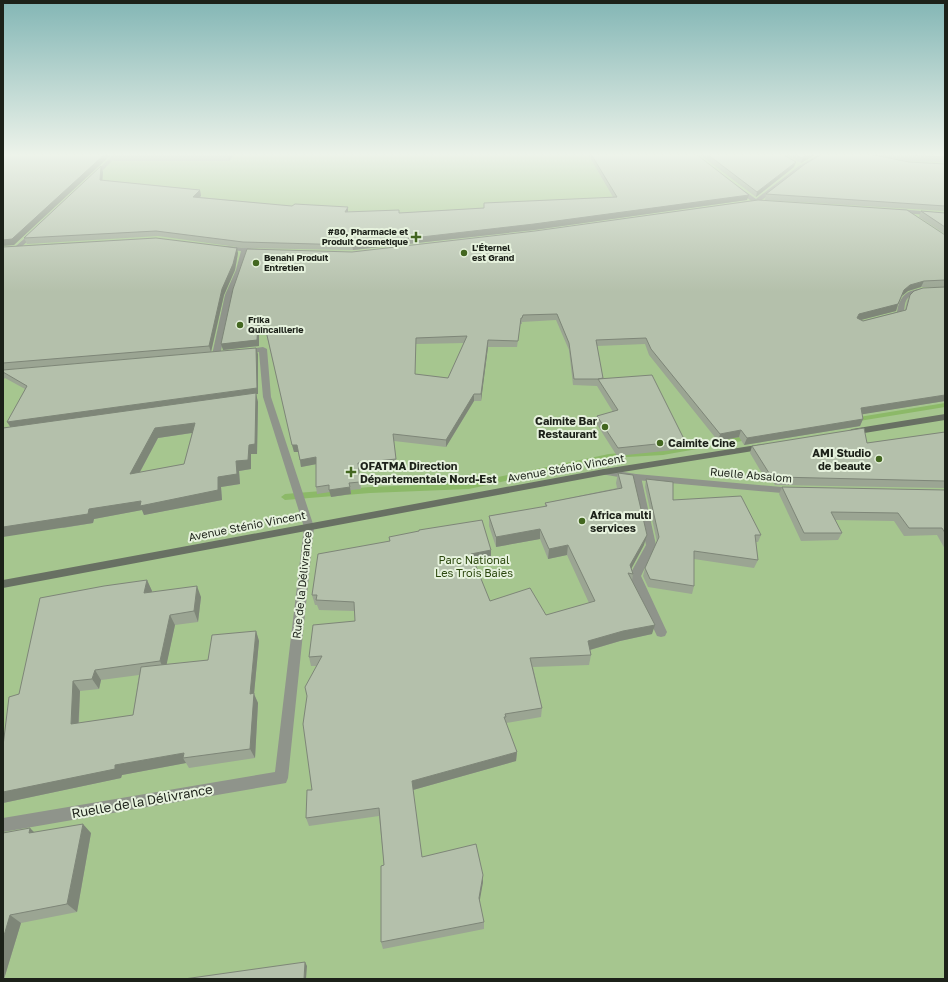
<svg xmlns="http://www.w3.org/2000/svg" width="948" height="982" font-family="'Golos Text',sans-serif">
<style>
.green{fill:#a6c68f}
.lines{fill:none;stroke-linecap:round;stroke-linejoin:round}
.stream{fill:#8cb968;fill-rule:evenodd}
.lane{fill:#8f948b;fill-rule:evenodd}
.street{fill:#8f948b;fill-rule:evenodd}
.secondary{fill:#687063;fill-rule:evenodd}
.wall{fill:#9ba593;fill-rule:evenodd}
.shaded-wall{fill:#7e8678}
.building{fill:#b4c0ab;stroke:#7e8678;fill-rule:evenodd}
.poi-dot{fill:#436720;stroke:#e6f2dd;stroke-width:1.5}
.labels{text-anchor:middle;stroke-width:4;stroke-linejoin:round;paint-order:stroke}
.far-poi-label{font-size:9px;font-weight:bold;fill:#1c2119;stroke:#e6f2dd;text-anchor:start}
.poi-label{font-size:11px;font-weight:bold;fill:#1c2119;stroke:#e6f2dd;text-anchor:start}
.street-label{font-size:11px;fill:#1c2119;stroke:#e6f2dd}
.park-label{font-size:11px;fill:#2c480e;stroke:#e6f2dd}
.near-street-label{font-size:13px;fill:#1c2119;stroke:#e6f2dd}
</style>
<rect width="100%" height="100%" fill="#d8e5d0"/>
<path class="green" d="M3,154H945V979H3Z"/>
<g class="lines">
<path class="stream" d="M945,403V407L853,422L849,420L853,418Z
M750,435H753L754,437L753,439L663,455L609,458L469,489L370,493L285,500L281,497L285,494L370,487L469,483L609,454L663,450Z"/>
<path class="lane" d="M636,474L641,477L656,545L641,576L667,632L665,636L661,637L657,636L629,576L646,545L631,477Z"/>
<path class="street" d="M114,154H119L95,178H91V176Z
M820,154H826L803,168L758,203H754L734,188L739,187L756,199L799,166Z
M897,209L945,213V217L895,212V210Z
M33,231L38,232L20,248H16V246Z
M225,246L259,249L262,251L259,253L247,252L242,270L233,295L220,355L216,357L212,355L225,295L236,270L241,251L223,249L222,248Z
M945,288V292C935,293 914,290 907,299C904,303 905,310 903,315L890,319L886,317L897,312C901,284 923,289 945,288Z
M263,347L267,349L271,397L314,527L288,778L286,783L3,832V818L275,772L304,527L263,397L259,352L243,354L239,352L243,350Z
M604,469L636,474L793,488L798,491L793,494L636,480L601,474L599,472L601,470Z"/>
<path class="secondary" d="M945,414V420L852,435L847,432L852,429Z
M763,444L766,445L768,447L766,449L604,475L3,588V580L604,469Z"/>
</g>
<path class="wall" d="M234,154L229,161H114L113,156Z
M588,154H696L747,200L534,230L353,250L244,248L158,236L27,244L24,238L101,166L103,172L102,180L200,190L201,196L199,197L348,212L399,213L484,208L613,197L592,161Z
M699,154H782L794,167L756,197Z
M784,154H817L801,163Z
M871,154H945V162L907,161Z
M909,162L945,164V211L765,200L766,194Z
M921,211L945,213V234L919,217Z
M945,235V287H921L908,291L902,296L896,311L860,320L863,321L905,310L907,301L910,295L945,287V401L862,414L863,419L860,426L744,445L739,437L718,441L649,355L645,344L597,346L603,378L685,441L683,449L617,456L596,423L597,416L613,412L597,386L573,385L569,350L556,320L522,322V324H520L517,347H488L481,401H474L446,447L394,441L397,466L359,470L361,489L351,490V494L331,497L330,492L317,494L316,487V464L301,467L298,452H294L265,328L259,329V346L223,350L352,252ZM464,343L448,378L415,374L416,344Z
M3,247L238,253L235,270L224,295L211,352L3,370Z
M258,354V394H256L258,402L257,454H251V469L239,471L240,484L221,487L222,500L144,515L142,510L94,519L93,523L63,528L10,427L25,389L5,378L3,380V370ZM192,433L184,464L140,472L158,438Z
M945,432V488L775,485L772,480H766L750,453L752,446L867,443Z
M618,473L644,545L631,569L633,574L632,581L652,634L620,641L590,650L591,655L589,665L533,667L542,708L541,717L506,723L517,752L516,761L413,790L422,857L483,875V882L479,901L484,922V929L383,949L381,942L384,865L379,816L309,826L306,818L312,790L316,666H311L309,657L355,621V611L319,610L317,605H315L312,595L390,541L389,537L491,550V560L474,563L490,601L546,615L589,603L567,555L548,559L540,539L496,547L489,526V516L545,507V503L617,488L616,483Z
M646,479L673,500L761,535L758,542H756L758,560L754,568L694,559V586L692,594L648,587L643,576L645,568L657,542L645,487Z
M782,487L945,490V549L937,535L904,536L894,521L835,520L842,533L838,540L801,541L779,494Z
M147,580L152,591L151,592L201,597L198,622L175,625L166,665L208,660L256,631L259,641L254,694L258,703L255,758L189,768L186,763L122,775L121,778L3,803V746L19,694ZM139,675L133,715L79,723L80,691L99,689L101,680Z
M34,832L91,833L77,912L21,923L4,979H3V833Z"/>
<path class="shaded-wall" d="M105,154H112L14,245L3,246V240Z
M230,154H234L229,161L228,156Z
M809,154H817L801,163L802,158Z
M796,162L794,167L756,197L757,192Z
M101,166L103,172L102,185L100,180Z
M200,190L201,196L194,202L193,197Z
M749,195L747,200L534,230L353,250L352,245Z
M348,207V213L345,212Z
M237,248L238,253L235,270L224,295L211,352L209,346L222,289Z
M924,281L921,287L908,291L902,296L904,290L910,285Z
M898,304L896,311L857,321L855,324L859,314Z
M264,322L265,328L259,329V346L223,350L221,344L258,323Z
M488,340V347L481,401V394Z
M256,348L258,354V394H256L258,402L257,454H251V469L239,471L240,484L221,487L222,500L144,515L142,510L94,519L93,523L3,537V527L89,509L218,477L236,461L249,445L256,394L11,428L7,422Z
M474,394V401L446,447V440Z
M945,395V401L858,415L861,408Z
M863,419L860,426L744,445L747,438Z
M195,423L198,432L158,438L134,483L130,474L155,428Z
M741,430L739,437L718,441L720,434Z
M292,445H297L299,452H294Z
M316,457L317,464L301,467L300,460Z
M350,487L351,494L331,497L329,490Z
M540,529V539L496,547V537Z
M647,535L644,545L629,573L630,565Z
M568,545L567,555L548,559L549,549Z
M491,550V560L471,563V554Z
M147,580L152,591L149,603L144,593Z
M197,586L201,597L198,622L194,611Z
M170,615L175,625L165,672L160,661Z
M655,625L652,634L620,641L586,651L588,641L623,631Z
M256,631L259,641L254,694L258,703L255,758L250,749V694Z
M95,670L101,680L99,689L92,679Z
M73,681L80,691L78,733L71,724Z
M517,752L516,761L413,790L412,781Z
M184,753L183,758L186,763L122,775L121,778L3,803V792L115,765Z
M83,824L91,833L77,912L67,904Z
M30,828L40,838L29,833Z
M483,875V882L479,905V898Z
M10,915L21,923L4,979H3V939Z
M305,962L307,966L306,979H304Z"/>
<path class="building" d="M3,154H105L12,239L3,240Z
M114,154H230L228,156H113Z
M591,154H696L749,195L534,224L352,245L243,242L156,231L24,238L101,166L100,180L200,190L193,197L292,206L295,204L348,207L345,212L399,210V213L484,208V203L617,197Z
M707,154H782L796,162L757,192Z
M795,154H809L802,158Z
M822,154H869L909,162L945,164V206L766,194L805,164Z
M902,154H945V157L909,155Z
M758,200L907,210L945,235V280L924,281L910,285L904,290L898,304L859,314L857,318L863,321L906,310L910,295L914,291L923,288L945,287V395L861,408L863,419L747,438L741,430L720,434L651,349L646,338L596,340L603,378L598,379H574L569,343L557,314L523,315L522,318H521L518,341L488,340L481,394H474L446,440L393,434L396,459L358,463L360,482L349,483L350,487L329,490V485L316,487V457L300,460L297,445H292L264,322L258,323L257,340L221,344L233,289L247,249L352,252L535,231ZM467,336L448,378L415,374L416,338Z
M921,211L945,213V227Z
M156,238L237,248L233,264L222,289L209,346L3,363V247Z
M256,348L257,388L7,422L27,386L3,372V370Z
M652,375L685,441L618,448L597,416L618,410L598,379Z
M256,393L255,444L249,445L248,460L236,461L237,474L218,477V490L140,506L141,501L89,509L88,514L3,527V428ZM195,423L184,464L130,474L155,428Z
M864,428L867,443L945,432V481L777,477L775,473H769L752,446Z
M618,473L633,475L647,535L630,565L633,574L628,573L655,625L623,631L588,641L591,655L530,658L542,708L505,714L506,717H504L517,752L412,781L422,857L476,844L483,875L479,898L484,922L381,942V866L384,865L379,808L306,818L307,790H312L303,724L307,696L305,687L322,656L309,657L313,625L355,621L354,602L316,600L317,595H312L318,554L390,541L389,537L419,531V530L482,520L491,550L471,554L490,601L530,588L546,615L595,601L568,545L549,549L540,529L496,537L489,516L547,506L545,503L622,488Z
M646,479L673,482V500L741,496L761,535H755L758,560L694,551V586L650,579L645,568L659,537Z
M782,487L945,490V533L942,528H909L898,513L831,512L842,533H804Z
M147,580L144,593L197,586L194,611L170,615L160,661L95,670L92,679L73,681L71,724L133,715L141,667L208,660L212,635L256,631L250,694L254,693L250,749L183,758L184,753L115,765V769L3,792V746L9,697L19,694L40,598L104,586Z
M83,824L67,904L10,915L3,939V833L30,828L29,833Z
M305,962L304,979H184Z"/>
<linearGradient id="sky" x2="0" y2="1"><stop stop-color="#83b6b5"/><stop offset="0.53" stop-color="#edf3ea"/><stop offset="1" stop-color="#edf3ea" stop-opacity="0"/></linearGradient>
<rect width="948" height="292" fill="url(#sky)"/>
<g class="poi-dot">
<path d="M414 231h4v4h4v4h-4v4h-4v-4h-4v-4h4z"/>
<circle cx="464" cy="253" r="4"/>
<circle cx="256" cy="263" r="4"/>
<circle cx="240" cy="325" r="4"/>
<circle cx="605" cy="427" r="4"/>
<circle cx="660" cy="443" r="4"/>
<circle cx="879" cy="459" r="4"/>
<path d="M349 466h4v4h4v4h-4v4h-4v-4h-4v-4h4z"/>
<circle cx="582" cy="521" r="4"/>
</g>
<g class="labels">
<g class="far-poi-label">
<text x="408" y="235" text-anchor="end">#80, Pharmacie et<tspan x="408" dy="10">Produit Cosmetique</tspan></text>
<text x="472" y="251">L'Éternel<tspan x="472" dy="10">est Grand</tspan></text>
<text x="264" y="261">Benahi Produit<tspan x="264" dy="10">Entretien</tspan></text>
<text x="248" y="323">Frika<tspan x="248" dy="10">Quincaillerie</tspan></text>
</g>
<g class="poi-label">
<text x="597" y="425" text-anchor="end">Caimite Bar<tspan x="597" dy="13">Restaurant</tspan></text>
<text x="668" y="447">Caimite Cine</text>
<text x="871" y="457" text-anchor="end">AMI Studio<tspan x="871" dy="13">de beaute</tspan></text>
<text x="360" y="470">OFATMA Direction<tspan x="360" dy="13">Départementale Nord-Est</tspan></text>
<text x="590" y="519">Africa multi<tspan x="590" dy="13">services</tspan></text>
</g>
<g class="street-label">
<text transform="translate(566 468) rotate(-10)" y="4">Avenue Sténio Vincent</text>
<text transform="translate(751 475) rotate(5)" y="4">Ruelle Absalom</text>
<text transform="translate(247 526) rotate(-11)" y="4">Avenue Sténio Vincent</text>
<text transform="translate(302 585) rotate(-84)" y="4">Rue de la Délivrance</text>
</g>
<g class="park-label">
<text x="474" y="564">Parc National<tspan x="474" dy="13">Les Trois Baies</tspan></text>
</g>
<g class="near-street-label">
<text transform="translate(142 801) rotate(-10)" y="5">Ruelle de la Délivrance</text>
</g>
</g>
<rect width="948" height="982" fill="none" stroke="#1c2119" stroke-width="8"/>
</svg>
